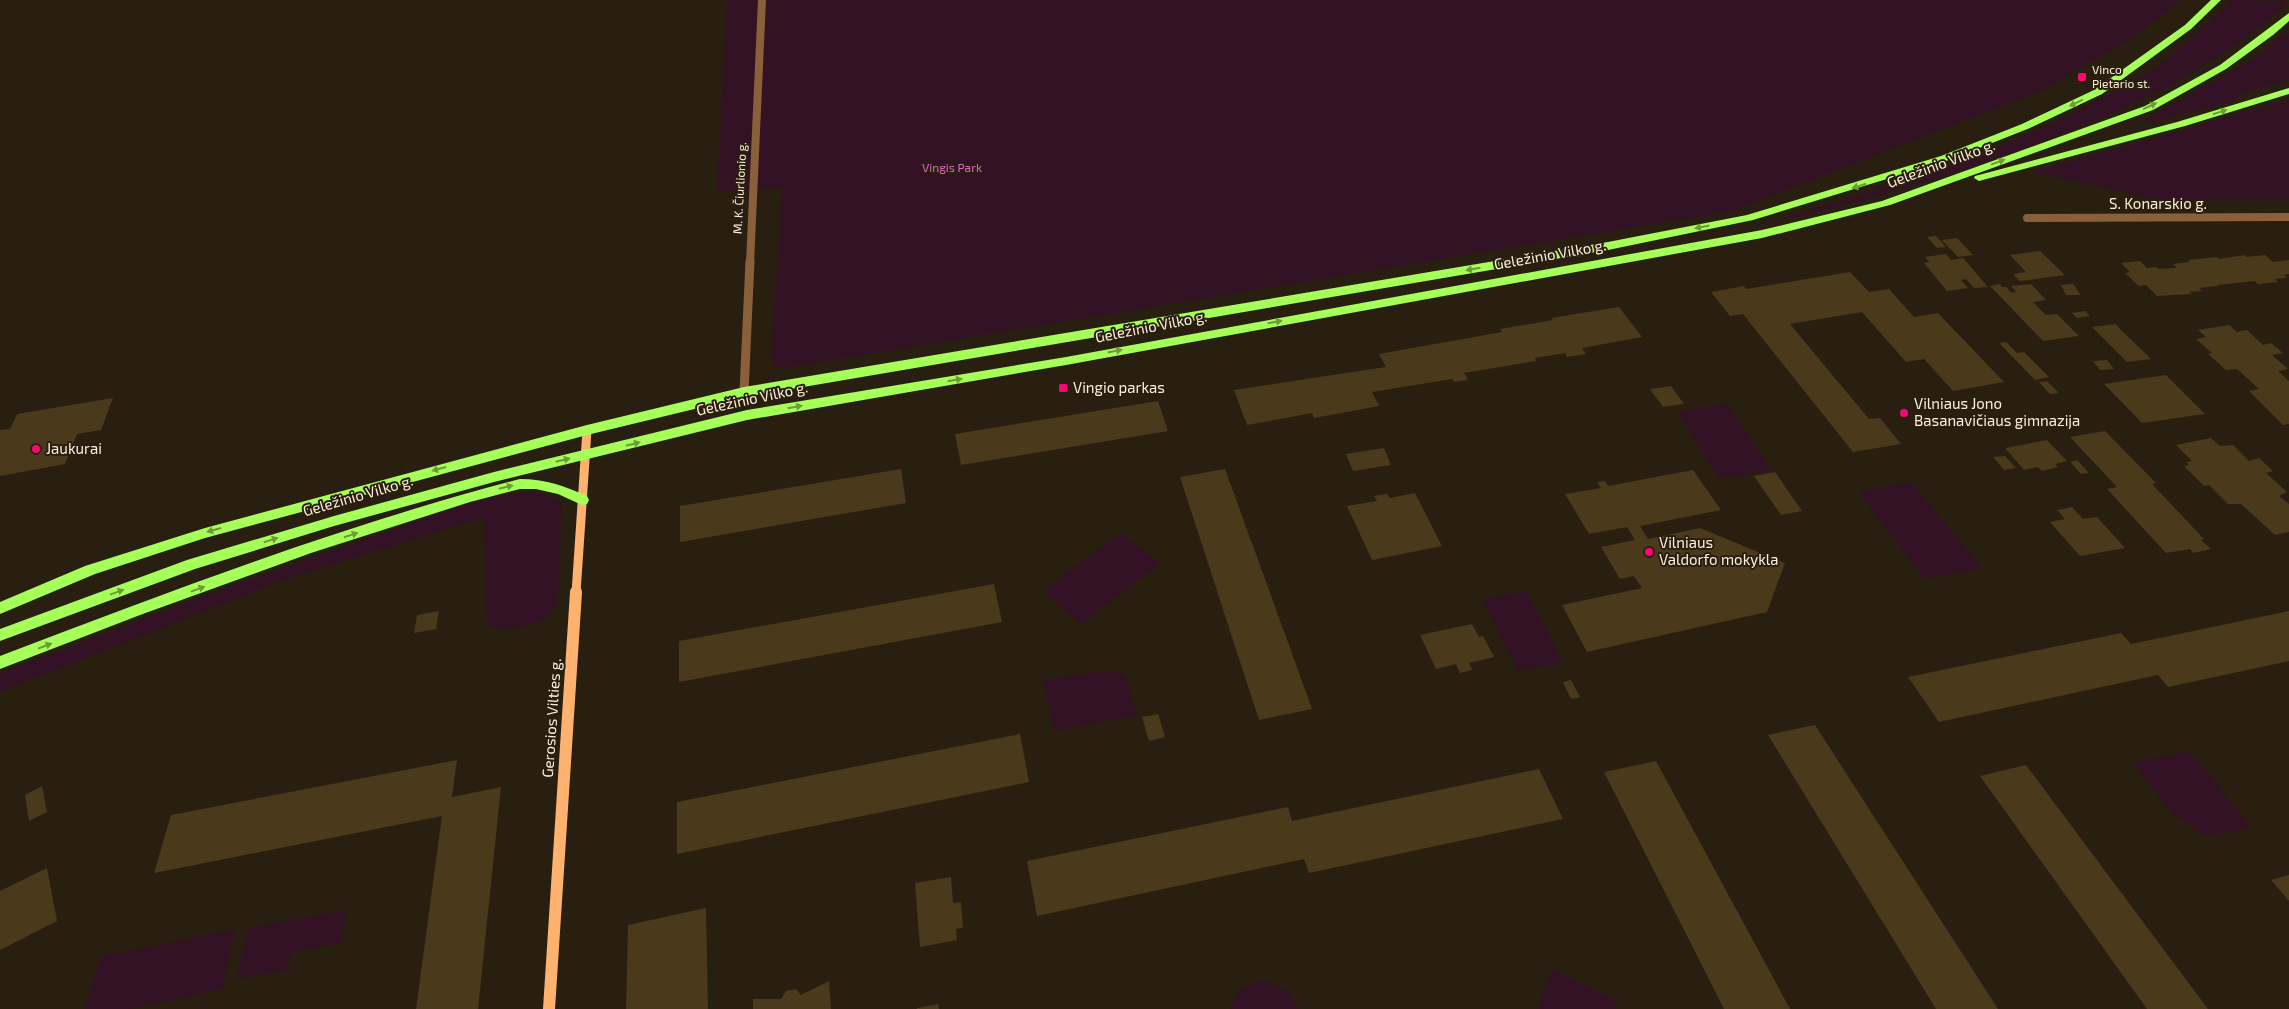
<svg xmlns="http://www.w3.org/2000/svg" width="2289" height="1009" font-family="'Exo 2',sans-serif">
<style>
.green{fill:#331226}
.building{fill:#4a3a1b}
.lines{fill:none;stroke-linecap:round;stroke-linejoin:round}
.minor-far1{stroke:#89603a;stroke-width:8}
.minor{stroke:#89603a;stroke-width:9}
.secondary-far1{stroke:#ffb26f;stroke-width:9}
.secondary{stroke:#ffb26f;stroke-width:12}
.trunk{fill:#a6ff59;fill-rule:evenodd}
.oneway{fill:#6e9a38}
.poi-dot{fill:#ff0477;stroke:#291f10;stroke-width:2}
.labels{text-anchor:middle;stroke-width:4;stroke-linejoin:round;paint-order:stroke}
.far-poi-label{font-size:12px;fill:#ffeed8;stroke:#291f10;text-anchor:start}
.far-park-label{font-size:12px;fill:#e360ca;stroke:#291f10}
.far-street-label{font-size:12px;fill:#ffeed8;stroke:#291f10}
.street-label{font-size:15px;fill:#ffeed8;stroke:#291f10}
.poi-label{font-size:15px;fill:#ffeed8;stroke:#291f10;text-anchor:start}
</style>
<rect width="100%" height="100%" fill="#291f10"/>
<path class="green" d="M727,0H2180L2140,33L2043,90L1732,211L789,367H777L771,362L782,187L717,192Z
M2231,0L2289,1C2209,75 2110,118 2008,154C1927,183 1845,207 1761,224C1877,190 1995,157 2101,98C2122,87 2145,76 2164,61C2188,43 2209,22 2231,0Z
M2289,32V57L2282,58L2289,63V80L2238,94L2236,100L2148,123L2143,121L2249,62Z
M2289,100V199H2156L2033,172Z
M1726,404L1771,471L1719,478L1677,411Z
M1911,482L1981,568L1925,579L1858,492Z
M533,492L549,496L562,504C561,527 560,551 559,574C558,583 559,593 557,601C551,625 510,632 490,627L487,621L484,517L283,580L0,692V674C122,626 245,580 369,538C418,521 483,494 533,492Z
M1121,533L1159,564L1081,624L1043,591Z
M1526,591L1563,662L1518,671L1482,599Z
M1107,671L1125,675L1136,715L1054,731L1043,680Z
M2190,752L2251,828L2205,836L2172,813L2133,763Z
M347,910L340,943L291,952L287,970L236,979L249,928Z
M235,929L222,989L129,1009H85L100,957Z
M1552,969L1617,1001L1615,1009H1538Z
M1261,981C1283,985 1288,990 1298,1009H1231C1236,990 1243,986 1261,981Z"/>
<path class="building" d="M1936,236L1946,247L1937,248L1927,237Z
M1957,238L1973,255L1958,257L1942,240Z
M2040,251L2065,275L2020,281L2013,274L2026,272L2010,255Z
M1946,254L1951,260L1963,258L1988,287L1974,288L1966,279L1961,280L1968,288L1947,291L1924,263L1929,262L1925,257Z
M2245,255L2246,257L2265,255L2273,262L2289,260V274L2284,275L2287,278L2275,279L2278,282L2258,284L2255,281L2217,285L2218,286L2199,288L2202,291L2189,292L2192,294L2157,296L2146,285L2139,286L2125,273L2130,272L2121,263L2140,261L2147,268L2157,267L2159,269L2177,268L2173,264L2190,262L2188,260L2217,257L2219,259Z
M1850,272L1869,292L1889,289L1914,317L1938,313L2004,382L1953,391L1924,359L1906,362L1862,312L1790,324L1869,419L1880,418L1901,444L1853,452L1743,314L1730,316L1711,292L1744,286L1746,289Z
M2000,284L2002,287H2006L2012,293L2016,292L2011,286L2031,284L2046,300L2033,302L2046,315L2057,314L2079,336L2043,341L1990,286Z
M2073,284L2081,295H2066L2061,285Z
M1619,307L1642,337L1582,348L1586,354L1567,357L1565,353L1535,358L1536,361L1464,373L1468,380L1454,382L1452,379L1372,392L1379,406L1314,418L1312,413L1247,425L1234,390L1386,367L1379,354L1502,332L1500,329L1553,320L1551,318Z
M2085,311L2090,316L2077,318L2072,313Z
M2116,324L2121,330L2151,359L2127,362L2092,327Z
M2229,325L2237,332L2247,330L2263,345L2271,343L2283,353L2272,355L2288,369L2278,371L2289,381V424L2283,425L2249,391L2259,389L2237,369L2226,370L2208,354L2212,353L2196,339L2206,337L2198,330Z
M2006,342L2017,353L2024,352L2049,377L2035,380L1999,343Z
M2107,360L2114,369L2100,370L2093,361Z
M2166,375L2205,414L2142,423L2104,384Z
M2047,381L2059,393L2050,394L2039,382Z
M1671,386L1684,404L1663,407L1650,389Z
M113,398L101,430L77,434L65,464L0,476V430L10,429L17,414Z
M1158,401L1168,431L961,465L955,434Z
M2105,431L2156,483L2152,484L2204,539L2201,540L2211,549L2193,553L2190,549L2166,553L2107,489L2117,487L2070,437Z
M2211,438L2220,446L2233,445L2249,461L2259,458L2273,471L2266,473L2287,492L2279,496L2289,504V532L2275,535L2241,504H2228L2209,485L2204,486L2184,466L2189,465L2186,462L2192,461L2176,445Z
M2047,440L2067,461L2055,464L2058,467L2042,471L2038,467L2024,470L2005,448Z
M1384,448L1391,465L1353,471L1346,454Z
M2005,456L2016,468L2004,470L1993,457Z
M2077,460L2089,473L2081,474L2070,462Z
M901,469L906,503L680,542V506Z
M1225,469L1277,612L1312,709L1259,720L1180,477Z
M1693,470L1721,510L1640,526L1648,539L1700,528L1785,563L1767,612L1587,652L1562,605L1642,588L1634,576L1620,579L1601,547L1635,540L1627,527L1589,534L1565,494L1601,488L1597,482L1605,481L1608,486Z
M1775,472L1802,511L1781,515L1754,476Z
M1415,493L1442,546L1372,560L1347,506L1377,501L1374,496L1387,494L1390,498Z
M2072,507L2083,519L2097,517L2125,548L2080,556L2050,522L2065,519L2057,510Z
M994,584L1002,622L679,682V641Z
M439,611L436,629L414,633L417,615Z
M2289,611V661L2168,687L2158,675L1939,722L1908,677L2121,633L2131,644Z
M1472,624L1479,637L1483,636L1494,657L1469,663L1472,670L1460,673L1456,664L1436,669L1420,635Z
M1571,680L1580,697L1571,699L1563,682Z
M1158,714L1165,737L1149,741L1142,717Z
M1815,725L1998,1009H1936L1768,735Z
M1020,734L1029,782L677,854V802Z
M457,760L452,797L501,787L478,1009H416L442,816L154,873L171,815Z
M1656,761L1769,970L1790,1009H1724L1604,772Z
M2026,765L2208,1009H2147L1980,776Z
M1539,769L1563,819L1309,873L1304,859L1037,916L1027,861L1288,807L1292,821Z
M42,786L47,812L29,821L25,795Z
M47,868L57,921L0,950V891Z
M2289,875V901L2271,880Z
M951,877L953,903L961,902L963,928L956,929L957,940L920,947L915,883Z
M706,908L708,1009H626L628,925Z
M829,981L831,1009H753V999H781L786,991L796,989L801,995Z
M938,1004L939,1009H917V1008Z"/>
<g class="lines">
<path class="minor-far1" d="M2027,218L2289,217
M750,263L762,0"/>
<path class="minor" d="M744,392L750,261"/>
<path class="secondary-far1" d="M576,593L587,430"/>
<path class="secondary" d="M549,1009L576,592"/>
<path class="trunk" d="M2211,0H2221L2191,29L2102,94L2030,128L1949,160L1753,220L1608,250L744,397L587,435L205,538L95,574L0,614V602L85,566L205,528L587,425L744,387L1608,242L1747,215L1941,156L2022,124L2094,90L2185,25Z
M2289,13V21L2273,35L2226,69L2153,110L1890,205L1762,238L1066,365L747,420L494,482L334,526L195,569L0,641V629L187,560L334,516L494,472L747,410L1066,357L1762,230L1882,201L2145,106L2220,65Z
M2289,88V94L2185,126L1979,181L1974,178L1975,176L2177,122Z
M520,479C545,479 565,486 587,496L589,500L587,504L582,505L558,494L536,489H520L470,502L311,553L140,615L0,669V656C171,591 343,525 520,479Z"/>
</g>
<defs><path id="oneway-solid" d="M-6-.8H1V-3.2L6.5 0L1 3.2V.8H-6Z" transform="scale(1.25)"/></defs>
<g class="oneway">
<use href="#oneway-solid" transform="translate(2076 103) rotate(154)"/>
<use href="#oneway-solid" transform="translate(2150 106) rotate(-25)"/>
<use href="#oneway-solid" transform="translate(2220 112) rotate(-17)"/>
<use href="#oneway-solid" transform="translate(1998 162) rotate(-20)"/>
<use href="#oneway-solid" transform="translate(1859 186) rotate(162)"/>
<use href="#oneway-solid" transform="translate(1702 227) rotate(169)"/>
<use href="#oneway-solid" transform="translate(1473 269) rotate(170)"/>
<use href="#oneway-solid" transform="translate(1275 322) rotate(-10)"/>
<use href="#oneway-solid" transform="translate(1115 351) rotate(-11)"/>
<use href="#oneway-solid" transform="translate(955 380) rotate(-10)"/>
<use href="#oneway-solid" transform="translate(795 407) rotate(-10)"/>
<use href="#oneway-solid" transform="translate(633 444) rotate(-14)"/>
<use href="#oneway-solid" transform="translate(563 460) rotate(-13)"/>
<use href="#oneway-solid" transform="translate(439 469) rotate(165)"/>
<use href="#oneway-solid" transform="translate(506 487) rotate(-13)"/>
<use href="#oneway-solid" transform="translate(214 530) rotate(165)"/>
<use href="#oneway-solid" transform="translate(351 535) rotate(-18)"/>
<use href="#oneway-solid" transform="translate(271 540) rotate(-17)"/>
<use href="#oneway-solid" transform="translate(198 589) rotate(-20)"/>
<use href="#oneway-solid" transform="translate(117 592) rotate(-20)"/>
<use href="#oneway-solid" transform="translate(45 646) rotate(-21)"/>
</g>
<g class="poi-dot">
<rect x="2077" y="72" width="10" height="10" rx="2.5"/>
<rect x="1058" y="383" width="10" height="10" rx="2.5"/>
<circle cx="1904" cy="413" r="5"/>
<circle cx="36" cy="449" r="5"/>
<circle cx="1649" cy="552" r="5"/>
</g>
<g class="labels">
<g class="far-poi-label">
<text x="2092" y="74">Vinco<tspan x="2092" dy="14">Pietario st.</tspan></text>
</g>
<g class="far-park-label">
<text x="952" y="172">Vingis Park</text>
</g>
<g class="far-street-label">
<text transform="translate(740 188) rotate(-87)" y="4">M. K. Čiurlionio g.</text>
</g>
<g class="street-label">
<text transform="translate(1941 164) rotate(-20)" y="5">Geležinio Vilko g.</text>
<text x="2158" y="209">S. Konarskio g.</text>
<text transform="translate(1550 255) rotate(-10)" y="5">Geležinio Vilko g.</text>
<text transform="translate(1151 327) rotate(-11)" y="5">Geležinio Vilko g.</text>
<text transform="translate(752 399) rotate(-12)" y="5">Geležinio Vilko g.</text>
<text transform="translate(358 496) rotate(-16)" y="5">Geležinio Vilko g.</text>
<text transform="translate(552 718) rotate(-86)" y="5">Gerosios Vilties g.</text>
</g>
<g class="poi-label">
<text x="1073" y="393">Vingio parkas</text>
<text x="1914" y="409">Vilniaus Jono<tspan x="1914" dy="17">Basanavičiaus gimnazija</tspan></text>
<text x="46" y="454">Jaukurai</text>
<text x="1659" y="548">Vilniaus<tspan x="1659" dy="17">Valdorfo mokykla</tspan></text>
</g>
</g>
</svg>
